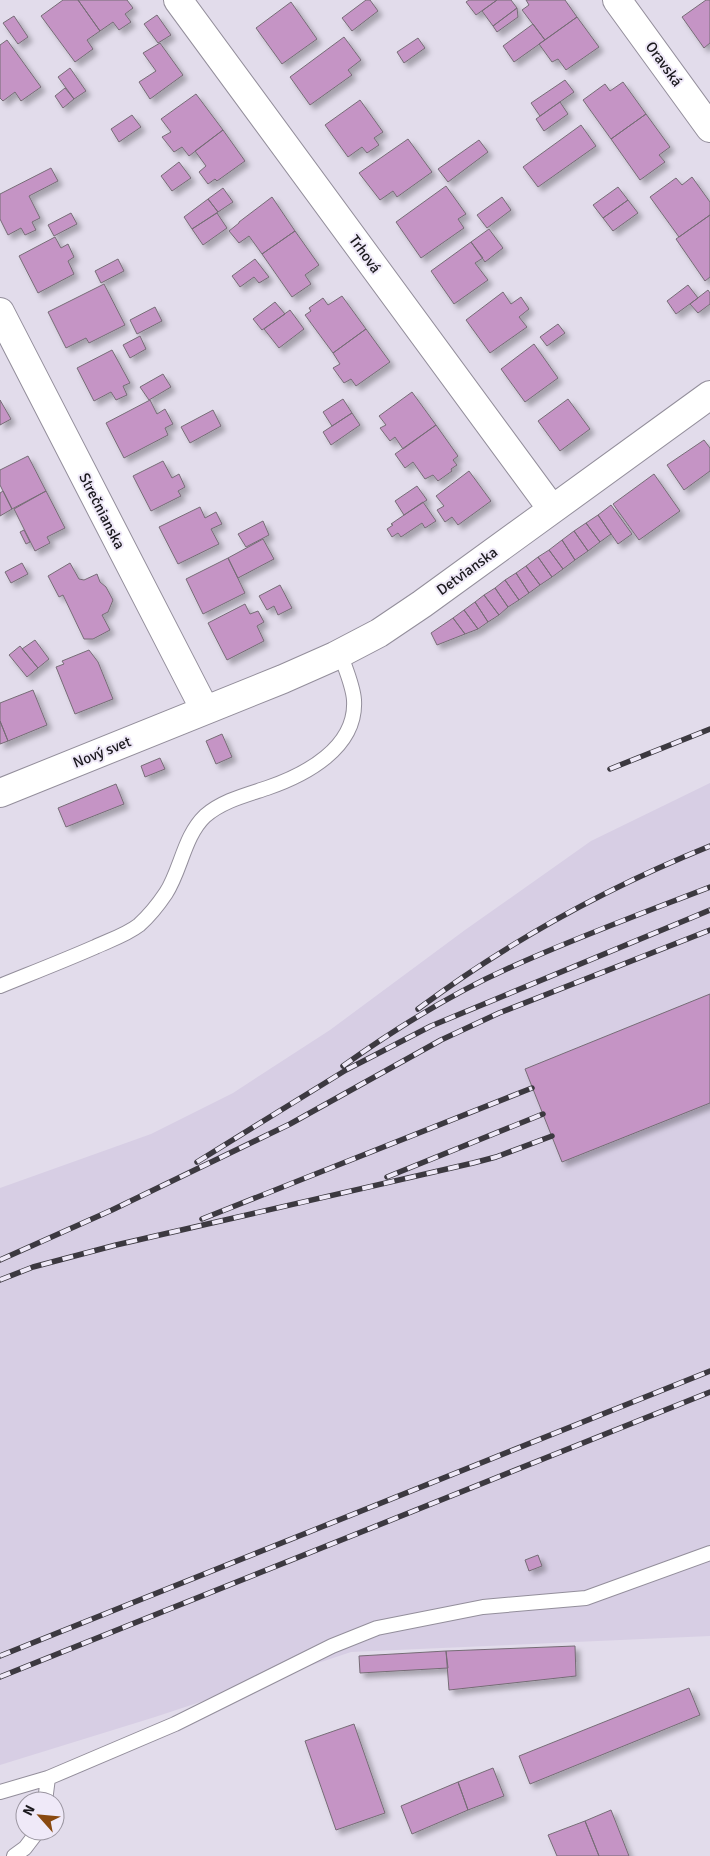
<svg xmlns="http://www.w3.org/2000/svg" width="710" height="1856" font-family="Signika,sans-serif">
<style>
.built{fill:#d7cee4}
.building{fill:#c594c5;stroke:#766c76;filter:url(#shadow)}
.lines{fill:none;stroke-linecap:round;stroke-linejoin:round}
.service-casing{stroke:#938e9b;stroke-width:16}
.minor-casing{stroke:#938e9b;stroke-width:30}
.service{stroke:#fff;stroke-width:14}
.minor{stroke:#fff;stroke-width:28}
.rail-casing{stroke:#3c3940;stroke-width:5.5}
.rail{stroke:#efe9f8;stroke-width:4;stroke-dasharray:11;stroke-linecap:butt}
.labels{text-anchor:middle;stroke-width:4;stroke-linejoin:round;paint-order:stroke}
.street-label{font-size:15px;fill:#1a181d;stroke:#efe9f8}
</style>
<defs>
<filter id="shadow"><feDropShadow dx="4.5" dy="4.5" stdDeviation="2.5" flood-color="#0004"/></filter>
</defs>
<rect width="100%" height="100%" fill="#e2dceb"/>
<path class="built" d="M710,783V1636L351,1652L155,1717L0,1765V1188L151,1134L233,1093L330,1030L465,930L591,841Z"/>
<path class="building" d="M63,0H78L100,31L87,40L93,49L75,62L41,16Z
M78,0H127L133,8L125,14L131,22L119,30L113,22L100,31Z
M366,0H370L378,11L352,31L342,18Z
M469,0H497L476,15L466,2Z
M497,0H511L517,8L493,26L482,11Z
M526,0H565L577,17L545,40L522,10L529,5Z
M706,0H710V43L704,48L682,17Z
M291,2L317,39L282,64L256,28Z
M517,8L518,17L497,32L493,26Z
M157,15L171,35L158,43L144,24Z
M14,16L28,37L18,44L3,23Z
M577,17L599,47L566,70L558,59L552,62L539,44Z
M533,24L545,40L514,62L503,46Z
M344,37L361,60L348,70L352,75L310,105L290,77Z
M418,38L425,48L404,63L397,52Z
M7,40L41,87L21,101L15,92L3,101L0,98V45Z
M160,43L183,75L150,99L139,82L156,71L143,53Z
M70,68L86,91L74,99L58,77Z
M565,80L574,92L540,116L531,103Z
M623,82L646,114L611,139L583,100L605,84L610,91Z
M65,88L74,99L63,108L55,96Z
M196,94L223,130L189,156L182,147L174,152L162,137L171,132L161,119Z
M360,100L383,132L374,138L379,145L367,153L362,147L348,157L325,125Z
M560,102L568,114L544,131L536,119Z
M646,114L670,147L659,155L665,162L640,180L611,139Z
M132,115L141,127L119,142L111,129Z
M581,125L596,146L538,187L523,167Z
M223,130L245,161L217,181L215,179L208,184L199,172L206,166L195,151Z
M408,139L432,172L397,197L393,191L380,200L359,173Z
M479,140L488,152L448,182L438,169Z
M179,162L191,178L172,191L161,176Z
M51,168L58,181L29,196L40,218L32,222L36,230L25,235L21,228L8,235L0,219V194Z
M692,177L710,202V215L679,237L650,197L676,178L682,185Z
M446,186L466,214L458,219L464,228L421,258L396,222Z
M618,187L628,200L603,218L593,205Z
M223,188L233,202L218,212L208,199Z
M272,197L295,231L262,254L249,236L239,243L229,231L239,223V222Z
M502,197L511,210L487,228L477,215Z
M208,199L218,212L192,229L184,217Z
M628,200L638,213L613,231L603,218Z
M71,213L77,224L54,236L48,225Z
M217,213L227,228L203,245L192,229Z
M710,215V277L705,281L676,239Z
M489,229L503,248L485,262L471,242Z
M295,231L319,265L305,275L311,284L292,297L262,254Z
M55,237L61,248L68,244L74,257L68,261L74,274L38,293L19,256Z
M471,242L483,258L475,263L488,280L454,304L431,271Z
M118,259L124,271L101,283L95,271Z
M255,259L269,277L259,283L254,277L240,287L232,276Z
M104,284L125,325L89,343L86,338L66,348L48,312Z
M688,285L698,298L676,314L667,301Z
M708,290L710,293V304L698,313L690,304Z
M503,292L511,304L521,297L529,309L519,317L527,327L490,353L466,320Z
M342,296L366,329L333,353L305,315L311,311L309,308L323,298L328,305Z
M275,302L285,314L262,330L253,319Z
M155,307L162,321L137,334L130,320Z
M290,310L304,329L279,348L264,329Z
M558,324L565,333L547,346L540,337Z
M366,329L390,362L356,386L351,379L344,383L333,368L340,364L333,353Z
M140,336L146,349L130,358L123,345Z
M534,344L558,378L525,402L501,369Z
M112,350L130,383L123,386L127,395L116,400L111,392L94,401L77,368Z
M163,374L171,387L149,400L140,387Z
M412,392L436,425L403,449L395,437L390,441L380,428L386,425L379,416Z
M343,399L352,413L332,426L323,412Z
M568,399L590,429L560,451L538,421Z
M0,400L11,419L0,425Z
M150,400L157,414L165,409L173,424L165,428L168,435L124,458L106,423Z
M213,410L221,426L190,443L181,427Z
M352,413L360,425L331,445L323,432Z
M436,425L458,456L453,460L457,465L451,469L452,471L438,481L433,475L425,479L413,462L405,468L395,454Z
M704,440L710,448V471L684,490L667,465Z
M28,456L46,491L12,509L0,485V470Z
M163,461L172,478L179,474L185,487L178,491L181,496L151,511L133,476Z
M469,471L491,501L458,525L452,517L445,522L437,510L444,506L436,496Z
M654,474L680,511L639,540L613,504Z
M417,486L427,500L404,515L395,501Z
M3,491L12,509L0,516V493Z
M46,491L65,528L47,537L50,543L35,551L14,509Z
M423,502L436,521L425,528L422,523L401,537L398,533L392,537L387,529L393,525L391,524Z
M611,505L632,534L618,544L598,515Z
M200,507L205,518L216,512L222,524L211,529L219,544L178,564L159,527Z
M598,515L611,534L600,542L586,523Z
M263,521L269,535L246,547L238,534Z
M586,523L600,542L588,551L574,531Z
M24,530L30,542L26,544L20,532Z
M574,531L588,551L575,560L562,540Z
M263,539L274,559L238,578L228,558Z
M562,540L575,560L563,569L549,550Z
M549,550L563,569L552,577L538,557Z
M538,557L552,577L540,585L526,566Z
M228,558L245,593L203,614L186,579Z
M22,563L28,574L11,583L5,572Z
M70,563L79,579L84,580L97,574L100,582L106,587L113,600L108,612L102,615L110,630L93,639H84L63,595L59,597L48,576Z
M526,566L540,585L529,593L516,573Z
M516,573L529,593L519,600L505,580Z
M505,580L519,600L508,607L495,588Z
M280,585L292,608L278,615L274,606L267,610L259,596Z
M495,588L508,607L499,615L484,595Z
M484,595L499,615L488,622L475,602Z
M475,602L488,622L478,629L464,610Z
M245,604L250,614L258,611L264,622L257,626L264,641L227,660L208,623Z
M464,610L478,629L465,634L453,618Z
M453,618L465,634L437,645L431,633Z
M35,640L49,659L38,668L22,649Z
M20,646L38,668L27,677L9,655Z
M89,650L98,662L113,699L75,714L56,667L64,664L62,661Z
M33,690L47,725L8,741L0,721V703Z
M0,721L8,741L0,744Z
M222,734L232,757L216,764L206,741Z
M160,758L165,769L145,777L141,766Z
M116,784L124,804L66,827L58,808Z
M710,994V1103L562,1162L525,1069Z
M538,1555L542,1566L529,1571L525,1560Z
M575,1646L576,1676L449,1690L446,1651Z
M446,1651L448,1668L360,1673L359,1656Z
M689,1688L700,1715L530,1784L519,1756Z
M354,1724L385,1813L336,1830L305,1741Z
M493,1768L504,1796L468,1810L458,1782Z
M458,1782L468,1810L412,1834L401,1806Z
M611,1810L629,1856H599L585,1821Z
M585,1821L599,1856H557L548,1835Z"/>
<g class="lines">
<g class="service-casing">
<path id="service" d="M0,986C32,973 63,961 95,947C110,940 126,935 139,925C149,916 158,905 166,893C181,870 184,836 205,816C222,801 246,795 267,788C305,775 357,748 354,700C353,685 345,668 340,653
M0,1792L48,1778L175,1724L332,1646L377,1628L483,1607L586,1598L710,1553
M45,1801L48,1778
M14,1856L25,1848L38,1831"/>
</g>
<g class="minor-casing">
<path id="minor" d="M178,0L552,509
M617,0L710,128
M0,312L205,710
M0,793L283,679L335,656L379,633L422,604L710,395"/>
</g>
<use href="#service" class="service"/>
<use href="#minor" class="minor"/>
<g class="rail-casing">
<path id="rail" d="M610,769L710,729
M418,1009C508,942 606,888 710,846
M343,1066C395,1029 451,994 509,968C575,938 643,913 710,887
M197,1162L346,1070L431,1026L710,910
M387,1177L543,1114
M202,1219L532,1088
M0,1260L112,1210L290,1124L441,1040L499,1013L710,930
M0,1280L33,1267L116,1245L473,1163L496,1157L552,1136
M0,1656L710,1371
M0,1677L710,1392"/>
</g>
<use href="#rail" class="rail"/>
</g>
<g class="labels">
<g class="street-label">
<text transform="translate(664 64) rotate(54)" y="5">Oravská</text>
<text transform="translate(365 254) rotate(54)" y="5">Trhová</text>
<text transform="translate(102 511) rotate(63)" y="5">Strečnianska</text>
<text transform="translate(467 571) rotate(-36)" y="5">Detvianska</text>
<text transform="translate(102 752) rotate(-22)" y="5">Nový svet</text>
</g>
</g>
<g transform="translate(40 1816) rotate(297)"><circle r="24" fill="#efe9f8" stroke="#9a95a0"/>
<path d="M0-4L9 19L0 12L-9 19Z" fill="#894910"/>
<text y="-8" font-size="14" font-weight="bold" text-anchor="middle" fill="#1a181d">N</text>
</g>
</svg>
